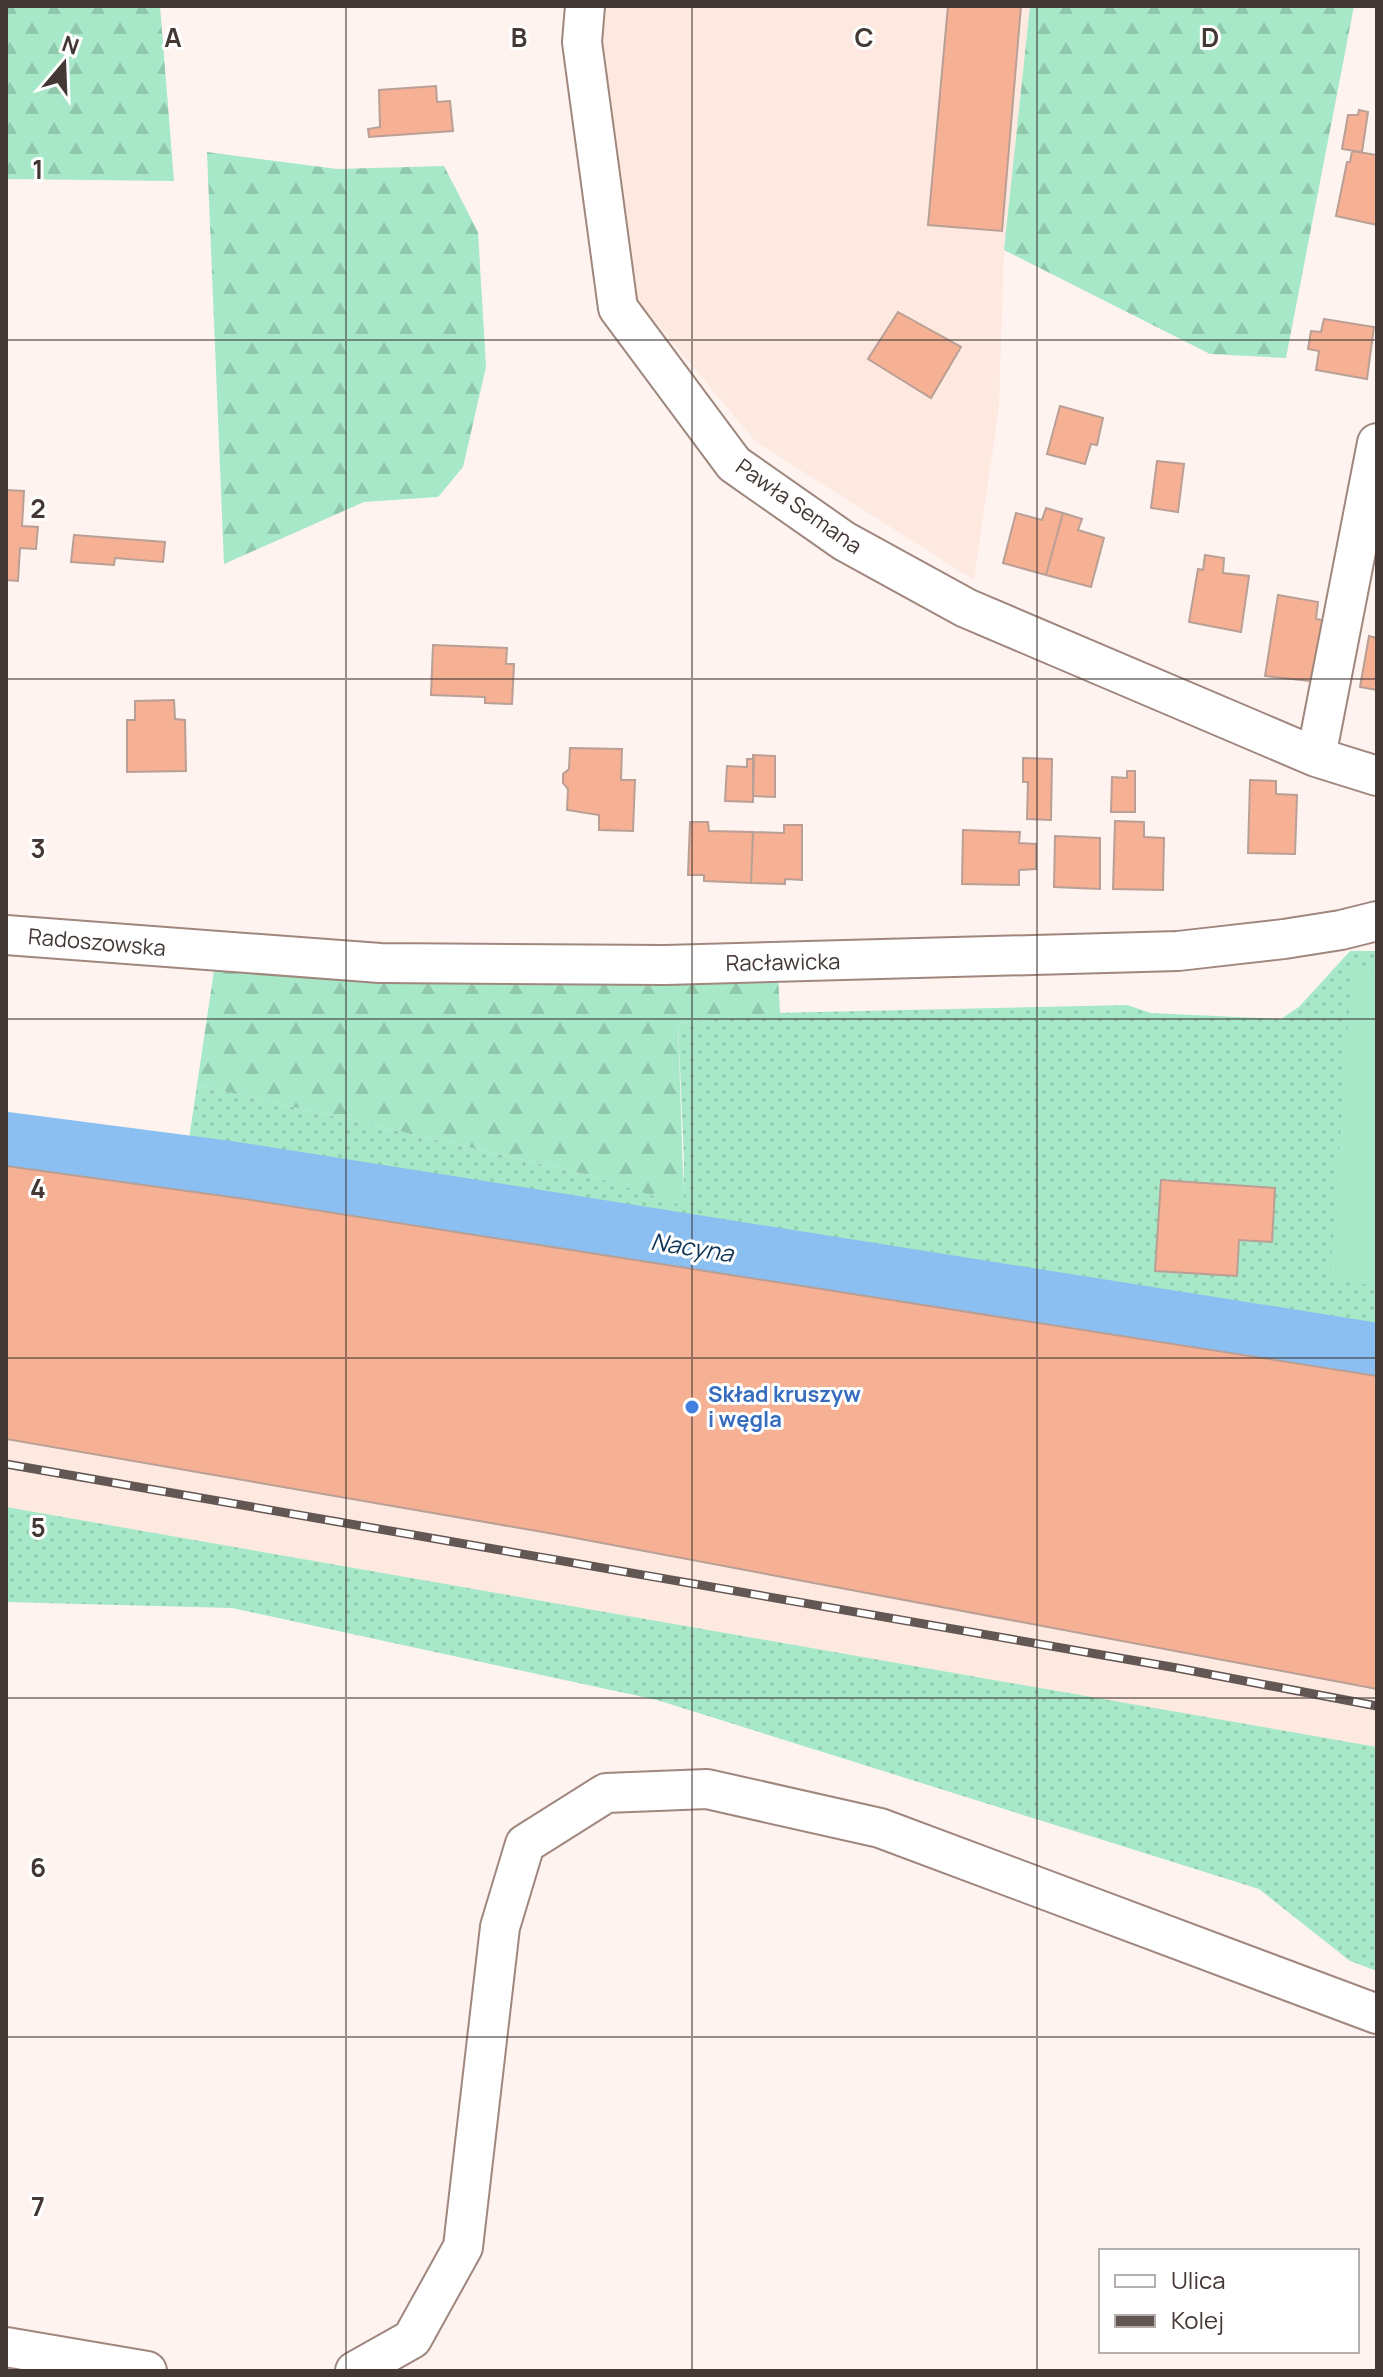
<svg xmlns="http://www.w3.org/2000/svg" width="1383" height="2377" font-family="Manrope,sans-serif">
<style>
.built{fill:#fee9e0}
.grass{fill:url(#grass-dots)}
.forest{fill:url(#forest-firs)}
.pitch{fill:#a6e8c8}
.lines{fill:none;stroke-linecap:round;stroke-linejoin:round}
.river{stroke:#8bbff1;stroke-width:68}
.building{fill:#f6b194;stroke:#b99f95;stroke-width:2}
.minor-casing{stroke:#a0877d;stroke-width:42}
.minor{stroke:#fff;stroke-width:38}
.rail-casing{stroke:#625753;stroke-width:9}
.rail{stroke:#fff;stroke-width:6;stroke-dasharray:18;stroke-linecap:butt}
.grid{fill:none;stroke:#433834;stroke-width:2;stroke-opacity:0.55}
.shop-dot{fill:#3f7fe0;stroke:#fff;stroke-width:3}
.labels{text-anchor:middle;stroke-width:6;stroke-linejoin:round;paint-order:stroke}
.street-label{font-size:22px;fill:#433834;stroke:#fff}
.shop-label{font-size:22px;font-weight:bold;fill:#366cbe;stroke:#fff;text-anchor:start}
.water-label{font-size:24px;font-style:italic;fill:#103657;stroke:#fff}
.grid-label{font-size:26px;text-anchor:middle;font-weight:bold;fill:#433834;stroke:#fff;stroke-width:6;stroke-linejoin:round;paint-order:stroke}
</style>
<defs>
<pattern id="grass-dots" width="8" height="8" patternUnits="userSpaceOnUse" patternTransform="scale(2)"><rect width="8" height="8" fill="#a6e8c8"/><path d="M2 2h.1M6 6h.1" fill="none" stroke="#90c8ac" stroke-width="1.8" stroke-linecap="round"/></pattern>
<pattern id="forest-firs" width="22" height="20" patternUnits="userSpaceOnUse" patternTransform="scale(2)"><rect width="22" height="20" fill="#a6e8c8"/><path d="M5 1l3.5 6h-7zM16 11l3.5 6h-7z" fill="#90c8ac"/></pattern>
</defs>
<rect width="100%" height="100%" fill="#fef3ef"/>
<path class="built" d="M601,6H1030L1004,250L999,407L974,580L756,442L632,294L599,21Z
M6,1439L554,1534L1377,1689V1747L6,1507Z"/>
<path class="grass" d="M1350,951H1377V1345L717,1226L187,1153L197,1085L589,1175L683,1205L684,1160L678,1023L773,1013L1127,1005L1151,1013L1281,1019L1299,1007Z
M6,1507L1377,1747V1971L1350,1961L1259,1889L657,1700L232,1608L6,1602Z"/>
<path class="forest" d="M6,6H160L174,181L6,179Z
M1030,6H1354L1286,358L1210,354L1004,250Z
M207,152L337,169L444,166L478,232L486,367L463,467L438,497L364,502L224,564Z
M215,964L778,973L780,1013L678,1023L684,1206L589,1175L197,1085Z"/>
<path class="pitch" d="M1352,969L1377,971V1285L1330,1281Z"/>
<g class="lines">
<path class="river" d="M6,1146L229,1175L1377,1357"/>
</g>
<path class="building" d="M948,6H1021L1002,231L928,225Z
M436,86L437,102L450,101L453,131L369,137L368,129L380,127L379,90Z
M1359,110L1368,112L1362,152L1342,149L1348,115H1358Z
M1352,151L1377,155V225L1336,216L1347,162H1350Z
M898,312L961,347L931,398L868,359Z
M1324,319L1374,327L1367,379L1316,370L1319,351L1308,349L1311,331L1321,332Z
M1060,406L1103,418L1097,445L1091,444L1085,464L1047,454Z
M1157,461L1184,464L1178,512L1151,508Z
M6,490L24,491L22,526L38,527L36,549L20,548L18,581L6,580Z
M1046,508L1063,513L1046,575L1003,563L1016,513L1042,520Z
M1063,513L1082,519L1078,530L1104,538L1091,587L1046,575Z
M74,535L165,542L163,562L115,558L114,565L71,562Z
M1205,555L1224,558L1223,573L1249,576L1241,632L1189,622L1198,569L1203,570Z
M1278,595L1318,602L1316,619L1324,620L1317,682L1265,676Z
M1369,636L1377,638V690L1360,687Z
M433,645L507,648L506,664H514L512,704L485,703V697L431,695Z
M174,700L175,719L185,720L186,771L127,772V720H135V701Z
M570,748L622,749L621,780H635L633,831L599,830V815L567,810L568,789L563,783V774L569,769Z
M753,755L775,756V797L753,796Z
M1023,758L1052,759L1051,820L1027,819L1028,782H1023Z
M747,759H754L753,802L725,801L727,766L747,767Z
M1127,771H1135V812H1111L1112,777L1127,778Z
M1250,780L1276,781V794L1297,795L1295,854L1248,853Z
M1115,821L1144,822V837L1164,838L1163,890L1113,889Z
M690,822H708L709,831L753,832L751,883L704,881V875H688Z
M784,825H802V880L785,879V884L751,883L753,832L784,833Z
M963,830L1020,832L1019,843L1036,844V869L1019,870V885L962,884Z
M1055,836L1100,838V889L1054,887Z
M6,1166L245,1199L1377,1376V1689L554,1534L6,1439Z
M1161,1180L1275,1188L1272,1242L1239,1240L1237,1276L1155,1271Z"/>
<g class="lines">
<g class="minor-casing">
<path id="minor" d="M585,6L582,42L618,308L734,464L844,541L966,608L1316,757L1377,776
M1316,757L1377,443
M6,935L380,963L665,965L1178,951L1284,939L1341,930L1377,921
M6,2347L147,2371
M355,2371L412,2339L463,2247L500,1927L525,1844L606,1793L707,1789L880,1828L1377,2014"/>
</g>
<use href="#minor" class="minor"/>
<g class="rail-casing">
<path id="rail" d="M6,1464L1177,1668L1377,1706"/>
</g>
<use href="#rail" class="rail"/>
</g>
<path class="grid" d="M346,6V2371M692,6V2371M1037,6V2371M6,340H1377M6,679H1377M6,1019H1377M6,1358H1377M6,1698H1377M6,2037H1377"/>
<circle class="shop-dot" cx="692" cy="1407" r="8"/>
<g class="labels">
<g class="street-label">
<text transform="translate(799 506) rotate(35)" y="8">Pawła Semana</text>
<text transform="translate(97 942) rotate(5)" y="8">Radoszowska</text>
<text transform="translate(783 962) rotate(-1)" y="8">Racławicka</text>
</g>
<g class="shop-label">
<text x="708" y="1402">Skład kruszyw<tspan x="708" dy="25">i węgla</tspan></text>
</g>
<g class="water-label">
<text transform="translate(692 1248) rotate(9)" y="8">Nacyna</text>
</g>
</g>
<g class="grid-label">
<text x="173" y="47">A</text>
<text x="519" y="47">B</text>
<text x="864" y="47">C</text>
<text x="1210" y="47">D</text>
<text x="38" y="179">1</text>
<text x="38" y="518">2</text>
<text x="38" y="858">3</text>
<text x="38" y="1198">4</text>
<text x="38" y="1537">5</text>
<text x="38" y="1877">6</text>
<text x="38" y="2216">7</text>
</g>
<rect width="1383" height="2377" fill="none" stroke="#433834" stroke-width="16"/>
<rect x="1099" y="2249" width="260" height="104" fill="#ffffff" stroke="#b4afae" stroke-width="2"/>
<rect x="1115" y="2275" width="40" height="12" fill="#ffffff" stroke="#b4afae" stroke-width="2"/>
<text x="1171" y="2289" font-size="24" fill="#433834">Ulica</text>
<rect x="1115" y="2315" width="40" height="12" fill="#625753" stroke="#b4afae" stroke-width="2"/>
<text x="1171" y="2329" font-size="24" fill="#433834">Kolej</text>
<g transform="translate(64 64) rotate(19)" stroke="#ffffff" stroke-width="6" paint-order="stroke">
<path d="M0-6L14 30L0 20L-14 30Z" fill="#433834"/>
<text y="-12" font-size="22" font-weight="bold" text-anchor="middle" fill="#433834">N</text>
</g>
</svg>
